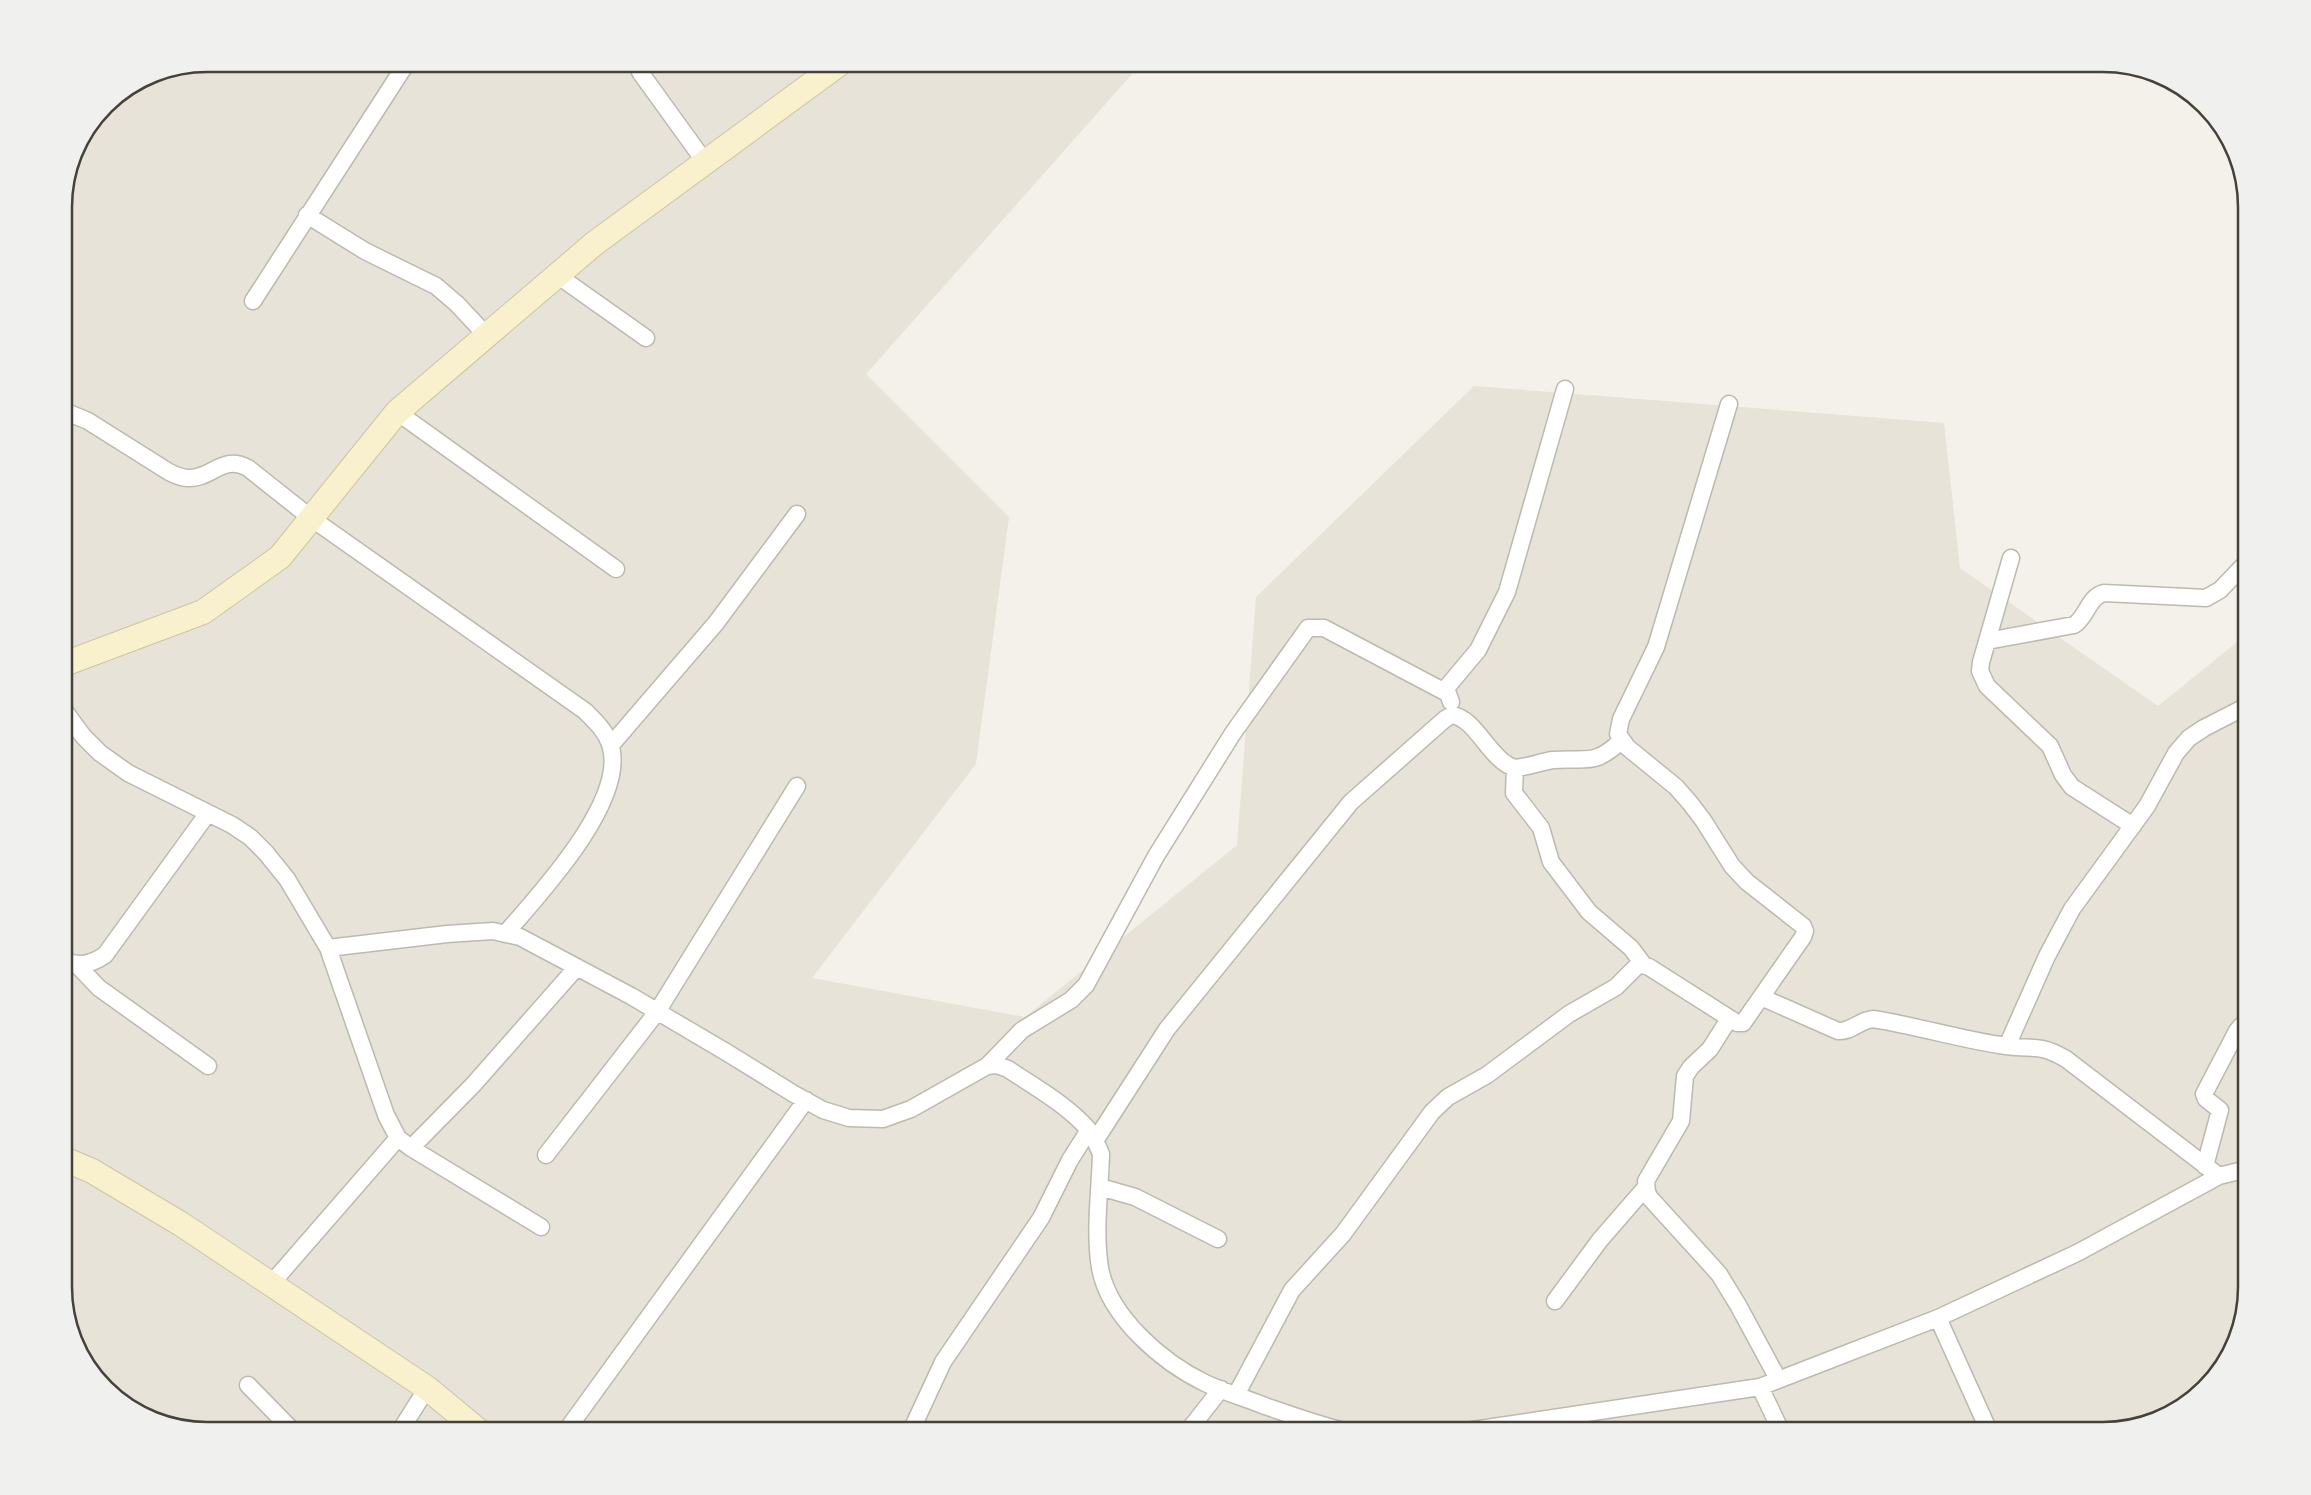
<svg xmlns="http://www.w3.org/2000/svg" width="2311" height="1495" font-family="Jost,sans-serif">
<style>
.residential{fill:#e7e3d9}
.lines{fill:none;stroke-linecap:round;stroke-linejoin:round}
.street-casing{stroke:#beb9ae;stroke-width:19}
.secondary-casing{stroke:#cec49f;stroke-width:26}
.street{stroke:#fff;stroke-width:16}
.secondary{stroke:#f9f1ce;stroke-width:24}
.rim{fill:none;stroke:#464239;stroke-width:2.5}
</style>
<rect width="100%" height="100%" fill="#f3f1ea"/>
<path class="residential" d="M208,64H1141L866,374L1009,517L976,764L812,978L1025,1017L1237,845L1256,597L1474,386L1944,423L1960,568L2158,706L2247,634V1288L2223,1367L2175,1412L2104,1431H208L128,1407L83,1359L64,1297V198L75,152L106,106L153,75Z"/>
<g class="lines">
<g class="street-casing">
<path id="street" d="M640,72L705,162
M307,215L365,251L436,286L457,304L486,335
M557,275L646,338
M253,301L406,64
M64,411L88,421L169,472C175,475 181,478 188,478C212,479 222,454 248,468L311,518L585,711C595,721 605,730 610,744C629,799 539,895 505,934
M397,412L616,569
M2011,558L1981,662L1980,671L1987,686L2050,746L2063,775L2072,787L2133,826
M1987,641L2074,625C2087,617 2088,597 2104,593L2206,598L2220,590L2247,562
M1451,702L1447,691V687L1478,650L1507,592L1565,389
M64,710L83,736L100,753L128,773L232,825L250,837L266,853L287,879L328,948L386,1115L398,1138L411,1148L541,1227
M611,745L716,623L797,514
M1515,768L1514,793L1541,828L1551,862L1589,912L1631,948L1643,964
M328,948L447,934L493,931L520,937L631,996L726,1052L794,1094L823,1110L849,1118L883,1119L911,1109L987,1066L997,1065L1008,1069C1035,1087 1067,1105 1088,1129C1094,1136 1097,1145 1101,1154C1100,1191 1094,1231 1100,1268C1109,1317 1162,1362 1205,1383C1224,1392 1245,1398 1265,1406C1292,1415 1318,1425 1345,1431
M64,961C81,966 90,965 105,955L208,813
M76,964L99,988L208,1066
M1761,997L1838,1031C1851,1032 1860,1020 1873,1019C1918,1026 1962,1040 2006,1046C2034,1050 2038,1043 2066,1059L2219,1176
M1729,1019L1710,1049L1691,1067L1685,1076L1681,1121L1646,1181L1647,1192L1650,1198L1719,1274L1738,1305L1778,1379
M2007,1046L2047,956L2072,909L2147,806L2176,753L2189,738L2204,728L2247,706
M987,1066L1022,1030L1071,1000L1086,985L1156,856L1233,733L1308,628H1324L1447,693
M1095,1141L1167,1029L1351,802L1445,719L1452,715C1476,718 1491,762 1515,768C1528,767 1540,762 1553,760C1587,757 1593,767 1621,741
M411,1148L473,1085L577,967
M546,1155L657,1012L797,786
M2205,1166L2220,1110L2206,1099L2204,1094L2237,1031L2241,1026H2247
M1100,1187L1135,1197L1218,1239
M271,1284L398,1138
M1555,1301L1600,1240L1646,1187
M1938,1318L1989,1431
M248,1385L293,1431
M1760,1387L1781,1431
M1236,1395L1292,1290L1343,1234L1432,1112L1448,1097L1487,1075L1569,1014L1616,987L1639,964L1649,967L1737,1023H1743L1803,937L1805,931L1803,926L1747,882L1732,866L1703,820L1690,803L1676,787L1627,747L1618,734L1621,719L1656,647L1729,404
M400,1431L427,1388
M566,1431L806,1100
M911,1431L943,1362L1041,1218L1070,1160L1089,1130
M1188,1431L1221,1389
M1466,1431L1760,1387L1938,1318L2077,1253L2219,1176L2247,1169"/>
</g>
<g class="secondary-casing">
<path id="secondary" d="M64,664L203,612L280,557L397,412L595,243L839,64
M64,1159L92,1171L181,1224L427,1388L479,1431"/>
</g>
<use href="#street" class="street"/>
<use href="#secondary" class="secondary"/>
</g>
<path d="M0 0H2311V1495H0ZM207 72H2103A135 135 0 0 1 2238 207V1287A135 135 0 0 1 2103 1422H207A135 135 0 0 1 72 1287V207A135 135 0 0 1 207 72Z" fill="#f0f0ef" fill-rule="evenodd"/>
<path class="rim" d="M207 72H2103A135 135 0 0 1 2238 207V1287A135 135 0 0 1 2103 1422H207A135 135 0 0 1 72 1287V207A135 135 0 0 1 207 72Z"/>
</svg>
